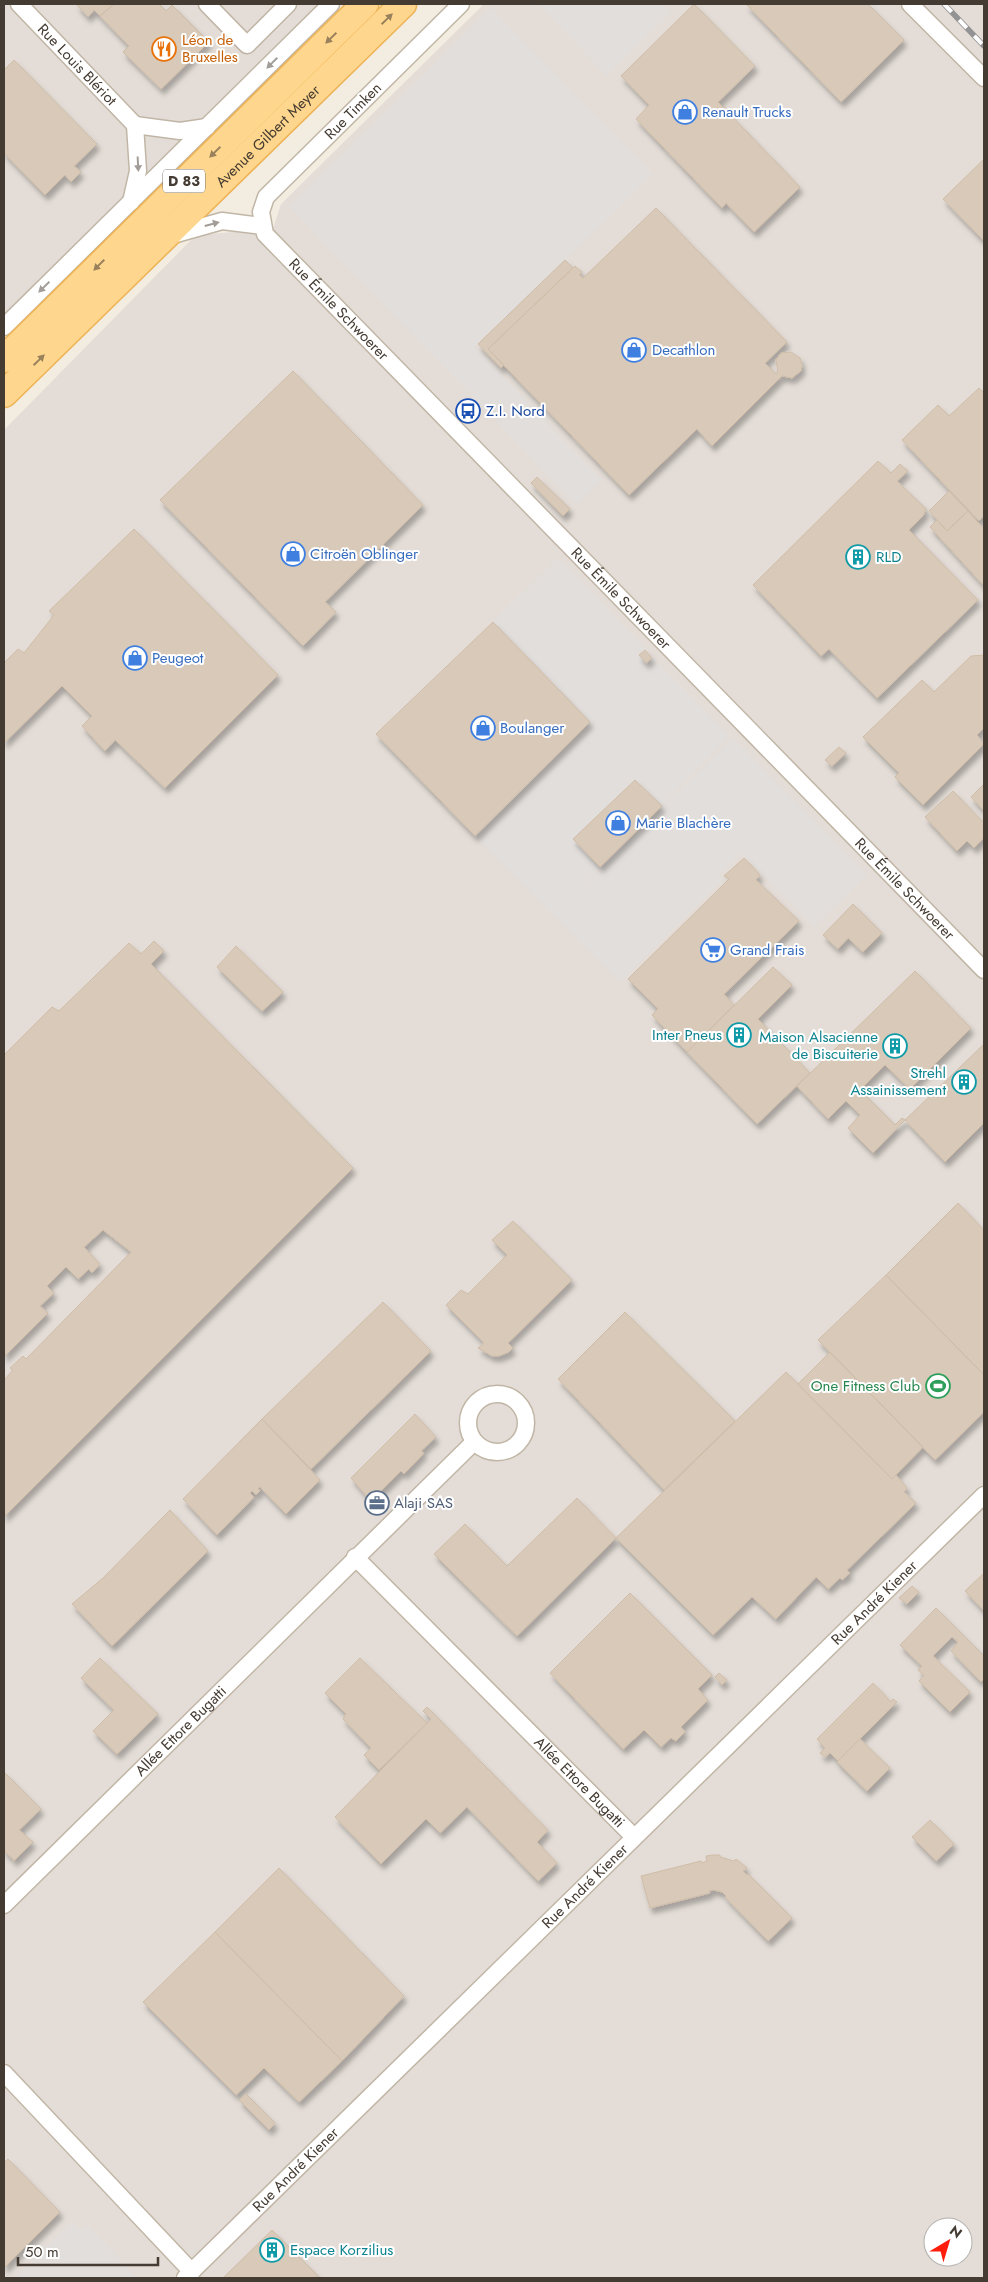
<svg xmlns="http://www.w3.org/2000/svg" width="988" height="2282" font-family="Jost,sans-serif">
<style>
.industrial{fill:#e4ddd7;fill-rule:evenodd}
.parking{fill:#e2dedb}
.building{fill:#d8c9b9;stroke:#d0bda8;filter:url(#shadow)}
.lines{fill:none;stroke-linecap:round;stroke-linejoin:round}
.minor-casing{stroke:#c1b6a6;stroke-width:19}
.primary-casing{stroke:#edb355;stroke-width:29}
.minor{stroke:#fff;stroke-width:16}
.primary{stroke:#ffd68d;stroke-width:26}
.rail-casing{stroke:#939393;stroke-width:5.5}
.rail{stroke:#fff;stroke-width:4;stroke-dasharray:11;stroke-linecap:butt}
.oneway{fill:#98815b}
.oneway2{fill:#a29d98}
.labels{text-anchor:middle;stroke-width:4;stroke-linejoin:round;paint-order:stroke}
.shield{fill:#fff;stroke:#7c7670;stroke-width:1}
.shield-label{font-size:14px;font-weight:bold;fill:#443b32}
.food-label{font-size:15px;fill:#c56008;stroke:#fff;text-anchor:start}
.street-label{font-size:15px;fill:#443b32;stroke:#fff}
.shop-label{font-size:15px;fill:#366cbe;stroke:#fff;text-anchor:start}
.transit-label{font-size:15px;fill:#164399;stroke:#fff;text-anchor:start}
.culture-label{font-size:15px;fill:#0d838f;stroke:#fff;text-anchor:end}
.leisure-label{font-size:15px;fill:#27864d;stroke:#fff;text-anchor:end}
.service-label{font-size:15px;fill:#4e5e75;stroke:#fff;text-anchor:start}
</style>
<defs>
<filter id="shadow"><feDropShadow dx="3" dy="5.5" stdDeviation="2.5" flood-color="#0004"/></filter>
</defs>
<rect width="100%" height="100%" fill="#f2ece1"/>
<path class="industrial" d="M4,4H321L4,318Z
M484,4H984V2278H4V430L196,235L273,229L281,204ZM933,2227H963V2257H933Z"/>
<path class="parking" d="M538,4H663L671,13L607,76Z
M491,8L653,175L474,347L602,480L577,505L290,207Z
M558,558L729,736L662,806L635,780L574,839L600,867L568,901L733,738L867,875L814,926L742,853L719,875L723,880L620,982L475,836L590,722L493,622Z
M72,2220L82,2231L88,2226L137,2278H15Z"/>
<path class="building" d="M76,4H114L100,16L94,10L88,17Z
M114,4H159L166,11L172,5L209,42L161,89L123,52L129,46L100,16Z
M694,4L755,66L718,102L800,187L754,232L726,203L722,208L636,119L649,105L621,76Z
M746,4H868L904,40L841,102Z
M14,60L97,144L74,166L81,172L71,182L65,175L45,195L4,153V70Z
M984,159V239L983,240L943,199Z
M656,208L787,342L765,363L776,374L778,372L776,360L781,353L791,352L800,358L802,366L801,371L792,378L782,376L712,446L697,429L629,495L488,349L575,266L582,272L579,275L583,278Z
M565,260L573,268L488,349L504,365L501,368L478,344Z
M293,371L423,505L325,602L336,612L303,646L160,500Z
M979,388L984,393V516L979,521L902,440L938,405L949,416Z
M878,461L891,473L900,464L908,471L897,481L926,509L923,516L909,530L978,600L877,698L829,649L821,656L753,585Z
M537,477L570,509L563,516L531,483Z
M949,491L968,511L947,531L929,511Z
M968,511L984,529V586L930,527L937,520L947,531Z
M134,529L278,675L165,788L115,740L105,751L82,726L92,716L62,686L4,743V663L18,649L24,653L54,615L49,611Z
M493,622L590,722L475,836L376,734Z
M645,650L652,658L646,663L639,655Z
M984,655V728L977,735L984,744L923,805L895,777L899,773L863,737L922,680L934,692L971,656Z
M839,747L846,753L832,766L825,760Z
M635,780L662,806L600,867L573,839Z
M984,784V811L971,797Z
M953,791L984,823V838L974,848L967,841L957,851L925,817Z
M744,858L760,875L756,880L799,921L724,994L734,1005L687,1052L652,1015L658,1009L628,979L729,879L724,876Z
M853,904L882,933L863,952L848,938L838,949L823,935Z
M154,941L164,951L151,964L353,1168L4,1517V1380L13,1370L10,1368L23,1356L26,1359L131,1252L103,1230L84,1247L100,1264L92,1273L89,1269L78,1279L66,1267L47,1286L54,1293L40,1306L48,1313L4,1357V1055L52,1007L59,1011L129,943L141,954Z
M236,946L283,992L262,1011L217,967Z
M773,967L792,985L758,1019L810,1073L757,1124L687,1052Z
M915,971L971,1028L910,1089L885,1065L860,1090L895,1125L902,1118L905,1120L873,1153L848,1128L860,1115L846,1101L828,1119L797,1086Z
M984,1044V1123L945,1162L905,1120Z
M958,1203L984,1230V1375L886,1275Z
M513,1221L572,1280L508,1343L513,1348L509,1352L499,1356H492L478,1348L484,1343L446,1305L461,1290L468,1294L507,1255L492,1240Z
M886,1275L984,1375V1412L935,1460L818,1340Z
M383,1302L431,1351L311,1469L262,1419Z
M625,1312L735,1421L664,1490L558,1379Z
M830,1352L923,1447L892,1479L798,1384Z
M786,1372L892,1479L896,1475L907,1488L904,1492L916,1503L847,1570L850,1573L842,1580L840,1578L828,1589L816,1577L776,1619L752,1597L713,1635L616,1538Z
M415,1414L436,1437L421,1451L424,1453L404,1474L401,1471L371,1501L351,1478Z
M262,1419L320,1480L286,1514L260,1487L258,1488L260,1491L256,1495L252,1491L250,1493L254,1497L217,1535L183,1499Z
M577,1498L616,1538L517,1636L434,1554L465,1524L507,1566Z
M170,1510L208,1551L112,1646L72,1604L103,1578Z
M984,1573V1611L965,1591Z
M912,1586L919,1592L907,1604L899,1598Z
M630,1593L712,1675L698,1689L708,1700L681,1727L685,1732L676,1741L671,1738L661,1747L644,1730L623,1749L550,1673Z
M936,1608L984,1656V1679L981,1682L951,1651L958,1642L952,1637L933,1656L970,1692L950,1712L919,1681L924,1675L918,1670L922,1666L900,1645Z
M100,1658L158,1714L117,1754L93,1731L114,1710L81,1678Z
M360,1658L427,1723L379,1770L364,1755L371,1748L343,1719L346,1714L325,1693Z
M719,1673L727,1680L722,1685L715,1677Z
M873,1683L891,1702L893,1699L897,1702L838,1761L830,1753L825,1757L820,1753L825,1748L817,1739Z
M427,1707L548,1830L537,1842L557,1863L538,1881L467,1807L440,1833L426,1819L381,1864L335,1817L431,1719L423,1711Z
M860,1739L890,1768L867,1791L837,1762Z
M4,1772L41,1809L19,1830L33,1842L13,1862L14,1860L4,1851Z
M930,1820L954,1844L936,1861L912,1837Z
M713,1855H720V1857L734,1861L736,1859L740,1862L747,1868L743,1871L747,1875L748,1874L792,1918L768,1941L725,1897L726,1896L722,1892L714,1890L709,1891L710,1893L650,1908L641,1876L701,1861L702,1863L707,1861L706,1856Z
M279,1868L404,1996L342,2061L215,1932Z
M215,1932L342,2061L299,2102L264,2068L236,2095L143,2002Z
M246,2094L275,2123L269,2130L239,2100Z
M8,2159L60,2212L4,2268V2163Z
M272,2230L320,2278H223Z"/>
<g class="lines">
<g class="minor-casing">
<g id="minor">
<path id="s1" d="M19,4L135,125"/>
<path d="M207,4L247,45L288,4"/>
<path id="s2" d="M461,4L266,197L261,212L265,234L984,970"/>
<path d="M910,4L984,78"/>
<path d="M135,125L180,131L207,127"/>
<path d="M131,202L138,171L135,125"/>
<path d="M169,236L222,221L262,226"/>
<path d="M4,327L331,4"/>
<circle cx="497" cy="1423" r="29"/>
<path id="s3" d="M355,1557L634,1837"/>
<path id="s4" d="M4,1905L474,1442"/>
<path d="M4,2073L192,2272"/>
<path id="s5" d="M185,2278L984,1495"/>
</g>
</g>
<g class="primary-casing">
<g id="primary">
<path d="M4,359L365,4"/>
<path id="s6" d="M4,394L403,4"/>
</g>
</g>
<use href="#minor" class="minor"/>
<use href="#primary" class="primary"/>
<g class="rail-casing">
<path id="rail" d="M944,4L984,46"/>
</g>
<use href="#rail" class="rail"/>
</g>
<defs><path id="oneway-solid" d="M-6-.8H1V-3.2L6.5 0L1 3.2V.8H-6Z" transform="scale(1.25)"/></defs>
<g class="oneway">
<use href="#oneway-solid" transform="translate(387 19) rotate(-44)"/>
<use href="#oneway-solid" transform="translate(331 38) rotate(136)"/>
<use href="#oneway-solid" transform="translate(215 152) rotate(136)"/>
<use href="#oneway-solid" transform="translate(99 265) rotate(135)"/>
<use href="#oneway-solid" transform="translate(39 360) rotate(-44)"/>
</g>
<g class="oneway2">
<use href="#oneway-solid" transform="translate(272 63) rotate(135)"/>
<use href="#oneway-solid" transform="translate(138 164) rotate(87)"/>
<use href="#oneway-solid" transform="translate(212 224) rotate(-15)"/>
<use href="#oneway-solid" transform="translate(44 287) rotate(136)"/>
</g>
<defs>
<g id="restaurant-ring" transform="scale(1.25)"><circle r="9.5" fill="#fff" stroke="#e8710a" stroke-width="1.5"/><path d="M-5-6h1v4h1v-4h1v4h1v-4h1v5L-1.5 .5V6h-2V.5L-5-1ZM5-6V6H3V1.5H1.5Q1.5-4 5-6Z" fill="#e8710a"/></g>
<g id="shop-ring" transform="scale(1.25)"><circle r="9.5" fill="#fff" stroke="#3f7fe0" stroke-width="1.5"/><path d="M-5-2.5h2.3a2.7 3.5 0 0 1 5.4 0H5L5.5 6h-11ZM-1.5-2.5h3a1.5 2.3 0 0 0-3 0Z" fill="#3f7fe0"/></g>
<g id="bus-ring" transform="scale(1.25)"><circle r="9.5" fill="#fff" stroke="#1a4fb4" stroke-width="1.5"/><path d="M-5-6H5V4H4V6H2V4H-2V6H-4V4H-5ZM-3.5-4V0h7V-4ZM-3.5 1.2v1.5H-2V1.2ZM2 1.2v1.5H3.5V1.2Z" fill="#1a4fb4"/></g>
<g id="building-ring" transform="scale(1.25)"><circle r="9.5" fill="#fff" stroke="#0f9aa8" stroke-width="1.5"/><path d="M-4-6H4V6H1V3H-1V6H-4ZM-2.5-4.3h1.7v1.8h-1.7ZM.8-4.3h1.7v1.8H.8ZM-2.5-1h1.7V.8h-1.7ZM.8-1h1.7V.8H.8Z" fill="#0f9aa8"/></g>
<g id="supermarket-ring" transform="scale(1.25)"><circle r="9.5" fill="#fff" stroke="#3f7fe0" stroke-width="1.5"/><path d="M-6-5.5h2.5l.6 2H6L4.5 2H-2.5L-4.4-4H-6ZM-1.5 3.2a1.3 1.3 0 1 0 .1 0ZM3 3.2a1.3 1.3 0 1 0 .1 0Z" fill="#3f7fe0"/></g>
<g id="stadium-ring" transform="scale(1.25)"><circle r="9.5" fill="#fff" stroke="#2e9e5b" stroke-width="1.5"/><path d="M0-5a6.5 5 0 1 0 0 10a6.5 5 0 1 0 0-10ZM-3.5-1.8h7v3.6h-7Z" fill="#2e9e5b"/></g>
<g id="office-ring" transform="scale(1.25)"><circle r="9.5" fill="#fff" stroke="#5c6f8a" stroke-width="1.5"/><path d="M-6-3h4V-5.5h4V-3h4V5H-6ZM-1-4.5V-3h2v-1.5ZM-6 0V1H6V0Z" fill="#5c6f8a"/></g>
</defs>
<g fill-rule="evenodd">
<use href="#restaurant-ring" x="164" y="49"/>
<use href="#shop-ring" x="685" y="112"/>
<use href="#shop-ring" x="634" y="350"/>
<use href="#bus-ring" x="468" y="411"/>
<use href="#shop-ring" x="293" y="554"/>
<use href="#building-ring" x="858" y="557"/>
<use href="#shop-ring" x="135" y="658"/>
<use href="#shop-ring" x="483" y="728"/>
<use href="#shop-ring" x="618" y="823"/>
<use href="#supermarket-ring" x="713" y="950"/>
<use href="#building-ring" x="739" y="1035"/>
<use href="#building-ring" x="895" y="1046"/>
<use href="#building-ring" x="964" y="1082"/>
<use href="#stadium-ring" x="938" y="1386"/>
<use href="#office-ring" x="377" y="1503"/>
<use href="#building-ring" x="272" y="2250"/>
</g>
<g class="labels">
<rect class="shield" x="163" y="169.5" width="42" height="23" rx="4"/>
<g class="shield-label">
<text x="184" y="186">D 83</text>
</g>
<g class="food-label">
<text x="182" y="45">Léon de<tspan x="182" dy="17">Bruxelles</tspan></text>
</g>
<g class="street-label">
<text dy="5" stroke="none"><textPath href="#s1" startOffset="84">Rue Louis Blériot</textPath></text>
<text transform="translate(353 111) rotate(-45)" y="5">Rue Timken</text>
<text dy="5" stroke="none"><textPath href="#s6" startOffset="369">Avenue Gilbert Meyer</textPath></text>
<text dy="5" stroke="none"><textPath href="#s2" startOffset="418">Rue Émile Schwoerer</textPath></text>
<text dy="5" stroke="none"><textPath href="#s2" startOffset="822">Rue Émile Schwoerer</textPath></text>
<text dy="5" stroke="none"><textPath href="#s2" startOffset="1228">Rue Émile Schwoerer</textPath></text>
<text dy="5" stroke="none"><textPath href="#s5" startOffset="965">Rue André Kiener</textPath></text>
<text dy="5" stroke="none"><textPath href="#s4" startOffset="248">Allée Ettore Bugatti</textPath></text>
<text dy="5" stroke="none"><textPath href="#s3" startOffset="318">Allée Ettore Bugatti</textPath></text>
<text dy="5" stroke="none"><textPath href="#s5" startOffset="560">Rue André Kiener</textPath></text>
<text dy="5" stroke="none"><textPath href="#s5" startOffset="155">Rue André Kiener</textPath></text>
</g>
<g class="shop-label">
<text x="702" y="117">Renault Trucks</text>
<text x="652" y="355">Decathlon</text>
<text x="310" y="559">Citroën Oblinger</text>
<text x="152" y="663">Peugeot</text>
<text x="500" y="733">Boulanger</text>
<text x="636" y="828">Marie Blachère</text>
<text x="730" y="955">Grand Frais</text>
</g>
<g class="transit-label">
<text x="486" y="416">Z.I. Nord</text>
</g>
<g class="culture-label">
<text x="876" y="562" text-anchor="start">RLD</text>
<text x="722" y="1040">Inter Pneus</text>
<text x="878" y="1042">Maison Alsacienne<tspan x="878" dy="17">de Biscuiterie</tspan></text>
<text x="946" y="1078">Strehl<tspan x="946" dy="17">Assainissement</tspan></text>
<text x="290" y="2255" text-anchor="start">Espace Korzilius</text>
</g>
<g class="leisure-label">
<text x="920" y="1391">One Fitness Club</text>
</g>
<g class="service-label">
<text x="394" y="1508">Alaji SAS</text>
</g>
</g>
<rect width="988" height="2282" fill="none" stroke="#443b32" stroke-width="10"/>
<g transform="translate(948 2242) rotate(38)"><circle r="24" fill="#ffffff" stroke="#b4b1ad"/>
<path d="M0-4L9 19L0 12L-9 19Z" fill="#ff1d0b"/>
<text y="-8" font-size="14" font-weight="bold" text-anchor="middle" fill="#443b32">N</text>
</g>
<path d="M18 2257v8h140v-8" fill="none" stroke="#443b32" stroke-width="2.5"/>
<text x="25" y="2257" font-size="15" fill="#443b32" stroke="#ffffff" stroke-width="4" paint-order="stroke">50 m</text>
</svg>
